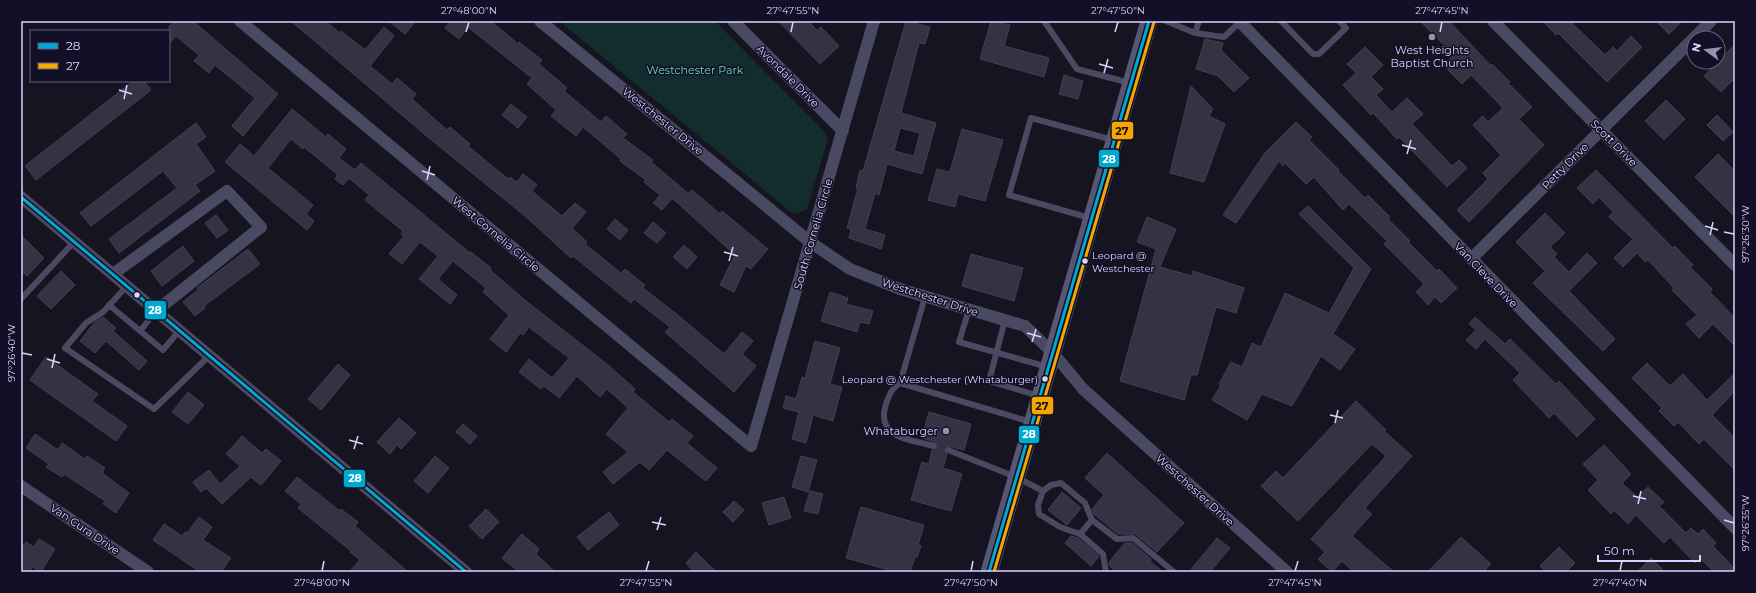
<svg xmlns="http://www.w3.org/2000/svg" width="1756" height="593" font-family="Montserrat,sans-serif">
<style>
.green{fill:#132c2d}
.building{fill:#343243;stroke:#433f54;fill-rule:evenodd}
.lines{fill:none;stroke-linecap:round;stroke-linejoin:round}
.lane{stroke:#4a4962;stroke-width:6}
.street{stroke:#4a4962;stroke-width:12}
.secondary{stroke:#575674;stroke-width:17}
.bus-1-casing{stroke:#130f26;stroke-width:6}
.bus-2-casing{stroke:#130f26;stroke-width:6}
.bus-1{stroke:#00a9ce;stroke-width:3}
.bus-2{stroke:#f7a600;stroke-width:3}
.ticks{fill:none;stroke:#d9d4ff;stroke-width:1.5}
.poi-dot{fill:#9591b1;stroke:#130f26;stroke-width:1.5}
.bus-dot{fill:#d9d4ff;stroke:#130f26;stroke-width:1.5}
.labels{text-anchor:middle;stroke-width:3;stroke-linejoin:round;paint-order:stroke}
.bus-label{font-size:10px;fill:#d9d4ff;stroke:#130f26;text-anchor:start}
.poi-label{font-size:11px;fill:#d9d4ff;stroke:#130f26}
.park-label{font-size:11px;fill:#5fe0c0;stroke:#130f26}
.street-label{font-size:11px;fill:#d9d4ff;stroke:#130f26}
.line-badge{stroke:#130f26;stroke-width:1.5}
.badge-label{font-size:11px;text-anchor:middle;font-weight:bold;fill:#fff}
.pale-badge-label{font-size:11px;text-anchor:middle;font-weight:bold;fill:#111}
.neatline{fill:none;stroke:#d9d4ff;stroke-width:1.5}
.ticks-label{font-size:10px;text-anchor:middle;fill:#d9d4ff}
</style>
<rect width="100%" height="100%" fill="#161421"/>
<path class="green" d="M559,21H715L825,132L828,139L807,209L798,214L791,212Z"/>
<path class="building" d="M174,21H193L278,94L243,136L232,126L255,98L215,65L209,73L194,61L199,55L176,36L169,44V27Z
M291,21H325L340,33L341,31L365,50L384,27L394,36L370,66L392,84L397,78L416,94L412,99L447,130L450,127L470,144L468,146L508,179L510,177L517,182L523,174L537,185L532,191L562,216L575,203L586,212L572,228L587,242L585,244L621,273L625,269L645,285L643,288L679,316L724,354L742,332L753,341L742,354L756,366L734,392L665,332L670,327L634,299L631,303L573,256L571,258L525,216L429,138Z
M389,21H416L405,34Z
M451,21H491L518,44L519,42L542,60L539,64L567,88L564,91L601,122L606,116L627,134L623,138L653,160L651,162L689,194L692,190L720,214L722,211L768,249L751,269L746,266L734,292L720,285L735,255L672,198L662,210L653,203L660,195L644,182L646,180L620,161L621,159L583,127L576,136L551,116L556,110L527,84L532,78L468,27L459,39L445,28Z
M778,21H808L817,30L821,27L839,46L820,64Z
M906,21L930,27L925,44L919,43L901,113L936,123L922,174L887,164L879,195L875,193L865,229L885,235L881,249L849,238L851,229L847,228L858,188H856L860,170L863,171ZM900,128L920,133L914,156L894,151Z
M991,21L1010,25L1004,46L1049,58L1044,77L980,59Z
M1420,21H1449L1491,66L1492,64L1510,82L1508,83L1532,107L1519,119L1544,145L1469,222L1457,210L1488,179L1483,173L1501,155L1473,125L1483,116L1488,122L1503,108L1471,75L1462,84L1443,65L1454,55Z
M1543,21H1570L1605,55L1613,47L1617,51L1631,36L1642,47L1607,82L1558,33L1556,35Z
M1656,21H1682L1669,34Z
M1205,39L1223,43L1221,50L1249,78L1234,92L1218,76L1196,69Z
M1735,44V78L1721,92L1704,76Z
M1365,47L1383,65L1371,77L1383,89L1376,95L1392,112L1407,98L1423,114L1412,124L1452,166L1459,160L1467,168L1447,187L1399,137L1397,139L1373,113L1371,115L1343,85L1356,73L1347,64Z
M1064,75L1083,81L1078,99L1059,94Z
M133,81H144L151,90L36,180L25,166Z
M1191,86L1213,109L1209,116L1225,124L1204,182L1170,173Z
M1666,100L1685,119L1664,140L1645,121Z
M511,104L527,117L518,128L502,115Z
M292,109L326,137L328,134L346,149L339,158L355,170L361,163L470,253L471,252L491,268L490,270L526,301L608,365L635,389L633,392L669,422L672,419L693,436L687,443L717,468L706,481L667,450L649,470L640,462L613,484L603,472L628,452L606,434L628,408L607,389L600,397L577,376L559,398L544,386L541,389L519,372L529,359L552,378L569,358L529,327L523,335L520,333L506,352L490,339L509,315L483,292L486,288L453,261L438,279L457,295L450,304L419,279L438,256L420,242L402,264L389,254L404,236L401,234L403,231L365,200L369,195L349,178L343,185L335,179L338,175L304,147L303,149L291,139L268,168L313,205L306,214L314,221L307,230L225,162L240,144L254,156Z
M1717,115L1733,132L1723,141L1707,125Z
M1296,122L1312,137L1309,140L1339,170L1338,171L1365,198L1368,195L1390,217L1388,219L1410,241L1408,242L1437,271L1439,269L1457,288L1441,303L1435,297L1428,305L1416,292L1424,284L1384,244L1387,241L1349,204L1343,210L1314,177L1306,184L1285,163L1283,166L1279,161L1236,223L1223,215L1265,153Z
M196,123L206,137L196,144L215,171L195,185L200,191L119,253L109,239L177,188L163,171L91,226L80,213Z
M962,129L1003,140L985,201L958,194L955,207L928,200L937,169L950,172Z
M1718,154L1735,171V217L1695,177Z
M1596,170L1673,248L1675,246L1693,265L1690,267L1712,289L1710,292L1735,318V346L1713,324L1699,338L1686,324L1697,315L1672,290L1674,288L1648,260L1645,262L1637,253L1623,267L1614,258L1633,239L1609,217L1613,212L1599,197L1593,204L1577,188Z
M1308,206L1371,269L1333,334L1355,349L1340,370L1321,356L1292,406L1262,394L1247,420L1212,400L1221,385L1219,384L1231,362L1242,367L1252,343L1261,347L1285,293L1329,313L1354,268L1299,214Z
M1545,213L1565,233L1550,247L1557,254L1554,257L1569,272L1587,253L1597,263L1569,291L1615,339L1603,351L1533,283L1545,271L1516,242Z
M216,215L228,230L217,238L205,223Z
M1147,217L1176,229L1160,267L1192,276L1193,271L1244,288L1236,313L1216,307L1197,375H1191L1184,400L1120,381L1156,249L1137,242Z
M615,219L628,230L620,240L607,229Z
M653,222L666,233L657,243L644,233Z
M21,235L44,258L27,276L21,270Z
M684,245L697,257L687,269L673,257Z
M183,246L194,261L162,286L151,271Z
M248,249L260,264L204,306L205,308L195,316L183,302L198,290L197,288Z
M971,254L1023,268L1014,301L962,286Z
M61,271L75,285L51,309L37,296Z
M830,292L848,298L846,304L873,311L869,324L860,322L857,332L821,321Z
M103,317L116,328L113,331L147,361L139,370L106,341L95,353L80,341L95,322Z
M1475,317L1505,344L1510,339L1556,384L1559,381L1595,419L1577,437L1554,413L1549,418L1513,380L1520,373L1485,339L1476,349L1466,340L1476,330L1469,324Z
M815,341L840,348L830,384L842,387L833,421L813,415L806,443L792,439L799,412L783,408L786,396L796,399L802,377L805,378Z
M46,357L98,394L92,401L127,426L116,441L30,380Z
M1647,363L1670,386L1683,374L1707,400L1735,373V391L1712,415L1735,438V470L1704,439L1699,444L1678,422L1674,426L1659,411L1662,408L1632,378Z
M338,364L350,375L321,410L308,399Z
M188,392L204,405L188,424L172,412Z
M1356,401L1386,430L1384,431L1412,456L1365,508L1372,514L1352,536L1394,572H1354L1342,561L1332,572L1318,559L1325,552L1311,539L1386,456L1372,444L1298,521L1261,486L1276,471L1283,478Z
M929,412L971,424L964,450L948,446L944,449L947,454L943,468L962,474L951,511L911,500L922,462L929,464L932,450H936L938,447L935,442L922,438Z
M399,418L416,433L401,449L397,445L390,454L377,442Z
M463,424L477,436L470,444L456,432Z
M35,434L58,450L62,443L85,459L87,456L105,468L102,473L129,493L116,513L103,504L105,501L64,474L62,477L46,467L49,464L26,448Z
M242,436L262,453L266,449L281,461L261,485L251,477L222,504L206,488L201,492L193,482L209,470L220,484L240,466L226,454Z
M1604,445L1631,474L1622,483L1637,497L1648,487L1664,502L1659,506L1686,533L1691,528L1698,534L1703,529L1716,543L1713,546L1735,569V572H1714L1700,558L1695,563L1670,537L1664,543L1636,515L1628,524L1614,510L1611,514L1588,490L1598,480L1583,464Z
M1107,453L1184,523L1157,552L1135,534H1118L1094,514L1092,509L1104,495L1085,478Z
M435,456L449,468L428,493L414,481Z
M801,456L817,460L808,492L792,487Z
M297,477L340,511L341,509L358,522L355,526L408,572H349L360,560L350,552L351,551L298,508L301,504L285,491Z
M810,491L823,494L818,514L804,511Z
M1062,492L1081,508L1067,525L1048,510Z
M784,497L791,518L769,525L762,503Z
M734,501L744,510L733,522L723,512Z
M861,507L924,525L918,545L921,546L917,557H915L910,572H896L846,558Z
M486,509L499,522L482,539L469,526Z
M609,512L619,525L588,550L577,537Z
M199,517L212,527L203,540L231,558L221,572H200L153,540L164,524L182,536L185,532L187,533Z
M522,534L539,549L536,554L555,572H519L502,558Z
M1071,536L1078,538L1099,556L1091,566L1065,543Z
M1461,537L1491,564L1483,572H1428Z
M1217,538L1230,548L1210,572H1189Z
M39,539L55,549L41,572L32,567L29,572H21V549L26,542L34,547Z
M1125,543H1132L1151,559L1150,561L1163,572H1116L1110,566L1109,562Z
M1559,547L1575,563L1566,572H1546L1540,566Z
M696,552L716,572H694L686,563Z
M1651,558L1665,572H1637Z"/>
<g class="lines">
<path class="lane" d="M1044,21L1077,69L1130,83
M1166,21L1195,33L1199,21
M1281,21L1313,54H1319L1346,28L1339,21
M1195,33L1224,37L1240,22
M1090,218L1009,195L1031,118L1113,140
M127,286L103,312L86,323L65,348L154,409L209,356
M925,297L900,383L1031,422
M21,299L74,242
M109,305L163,350L179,331
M969,309L959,342L1048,367
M1005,320L989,381L1039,396
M140,331L156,311
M900,383C892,388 889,395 886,404C875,438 909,439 934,446
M948,450L1016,477L1043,491L1038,505L1039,514L1060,527L1080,534L1092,520L1085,503L1061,483L1051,485L1043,491
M1092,520L1117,539L1133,538L1174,572
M1080,534L1103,554L1106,572"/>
<path class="street" d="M240,21L751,446L874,21
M540,21L810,242L850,269L900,289L1025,326L1053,353L1083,389L1287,572
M733,21L843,131
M1239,21L1735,528
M1493,21L1735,265
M1694,38L1711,21
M21,197L466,572
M1471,259L1694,38
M113,274L227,191L261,227L156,311
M21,486L148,572"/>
<path class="secondary" d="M989,572L1149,21"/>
<g class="bus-1-casing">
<path id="bus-1" d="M21,197L466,572
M989,572L1149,21"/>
</g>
<g class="bus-2-casing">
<path id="bus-2" d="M994,572L1154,22"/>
</g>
<use href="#bus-1" class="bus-1"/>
<use href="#bus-2" class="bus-2"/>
</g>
<path class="ticks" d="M466,32L469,22M791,32L793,22M1115,32L1118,22M1440,32L1442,22M1099,64L1113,68M1104,73L1108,59M119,90L132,94M124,99L127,85M1402,145L1416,149M1407,154L1411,140M422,171L435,175M427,180L430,166M1705,226L1718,230M1724,232L1734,234M1710,235L1713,222M724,252L738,256M729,261L733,247M1027,333L1041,337M1032,342L1036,329M22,353L32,355M47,359L60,363M52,368L55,354M1330,415L1343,418M1335,423L1338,410M349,440L363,444M354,449L358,436M1633,496L1646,499M1638,504L1641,491M1724,520L1734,523M652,522L666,525M657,530L661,517M322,571L324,561M646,571L649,561M971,571L973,561M1295,571L1298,561M1620,571L1622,561"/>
<g class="poi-dot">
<circle cx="1432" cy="37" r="4"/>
<circle cx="946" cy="431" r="4"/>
</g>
<g class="bus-dot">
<circle cx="1085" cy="261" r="3.5"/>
<circle cx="137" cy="295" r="3.5"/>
<circle cx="1045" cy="379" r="3.5"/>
</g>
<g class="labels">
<g class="bus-label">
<text x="1092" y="259">Leopard @<tspan x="1092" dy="13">Westchester</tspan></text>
<text x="1038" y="383" text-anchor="end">Leopard @ Westchester (Whataburger)</text>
</g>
<g class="poi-label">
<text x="1432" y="54">West Heights<tspan x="1432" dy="13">Baptist Church</tspan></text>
<text x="938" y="435" text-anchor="end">Whataburger</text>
</g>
<g class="park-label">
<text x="695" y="74">Westchester Park</text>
</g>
<g class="street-label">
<text transform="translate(788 76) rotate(45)" y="4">Avondale Drive</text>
<text transform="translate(663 121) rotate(39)" y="4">Westchester Drive</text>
<text transform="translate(1614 143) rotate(45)" y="4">Scott Drive</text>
<text transform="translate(1565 166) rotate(-45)" y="4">Petty Drive</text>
<text transform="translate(496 234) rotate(40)" y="4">West Cornelia Circle</text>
<text transform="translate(813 234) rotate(-74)" y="4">South Cornelia Circle</text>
<text transform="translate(1486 275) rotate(46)" y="4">Van Cleve Drive</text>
<text transform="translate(930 297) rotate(18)" y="4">Westchester Drive</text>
<text transform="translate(1195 490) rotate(42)" y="4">Westchester Drive</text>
<text transform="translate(85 529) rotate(34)" y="4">Van Cura Drive</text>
</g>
</g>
<g class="line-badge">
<rect x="1111" y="121" width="23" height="19" rx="4" fill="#f7a600"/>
<rect x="1098" y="149" width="22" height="19" rx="4" fill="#00a9ce"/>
<rect x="144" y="300" width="23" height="20" rx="4" fill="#00a9ce"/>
<rect x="1031" y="396" width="23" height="19" rx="4" fill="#f7a600"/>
<rect x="1018" y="425" width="22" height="19" rx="4" fill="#00a9ce"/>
<rect x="343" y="469" width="23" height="19" rx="4" fill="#00a9ce"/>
</g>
<g class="badge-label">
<text x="1109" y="163">28</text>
<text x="155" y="314">28</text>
<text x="1029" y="438">28</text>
<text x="355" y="482">28</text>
</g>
<g class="pale-badge-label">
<text x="1122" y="135">27</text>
<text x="1042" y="410">27</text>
</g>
<rect width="1756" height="593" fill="none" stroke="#130f26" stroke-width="44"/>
<rect x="30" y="30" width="140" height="52" fill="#130f26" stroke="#625e7d"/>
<rect x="38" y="43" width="20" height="6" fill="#00a9ce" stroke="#625e7d"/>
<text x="66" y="50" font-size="12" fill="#d9d4ff">28</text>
<rect x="38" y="63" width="20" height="6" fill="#f7a600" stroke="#625e7d"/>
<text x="66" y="70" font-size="12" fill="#d9d4ff">27</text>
<g transform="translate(1706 50) rotate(285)"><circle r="19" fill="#130f26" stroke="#625e7d"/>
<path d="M0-3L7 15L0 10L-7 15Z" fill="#9591b1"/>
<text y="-6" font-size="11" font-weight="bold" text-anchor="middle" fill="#d9d4ff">N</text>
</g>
<path d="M1598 555v6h102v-6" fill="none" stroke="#d9d4ff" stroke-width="2"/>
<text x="1604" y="555" font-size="12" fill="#d9d4ff" stroke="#130f26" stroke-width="3" paint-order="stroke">50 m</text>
<rect x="22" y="22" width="1712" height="549" class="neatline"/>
<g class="ticks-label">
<text x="469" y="14">27°48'00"N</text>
<text x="793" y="14">27°47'55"N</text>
<text x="1118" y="14">27°47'50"N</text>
<text x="1442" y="14">27°47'45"N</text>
<text transform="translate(1745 234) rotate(-90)" y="4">97°26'30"W</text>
<text transform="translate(11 353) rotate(-90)" y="4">97°26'40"W</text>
<text transform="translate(1745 523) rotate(-90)" y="4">97°26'35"W</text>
<text x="322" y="586">27°48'00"N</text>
<text x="646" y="586">27°47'55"N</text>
<text x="971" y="586">27°47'50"N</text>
<text x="1295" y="586">27°47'45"N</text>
<text x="1620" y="586">27°47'40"N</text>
</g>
</svg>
